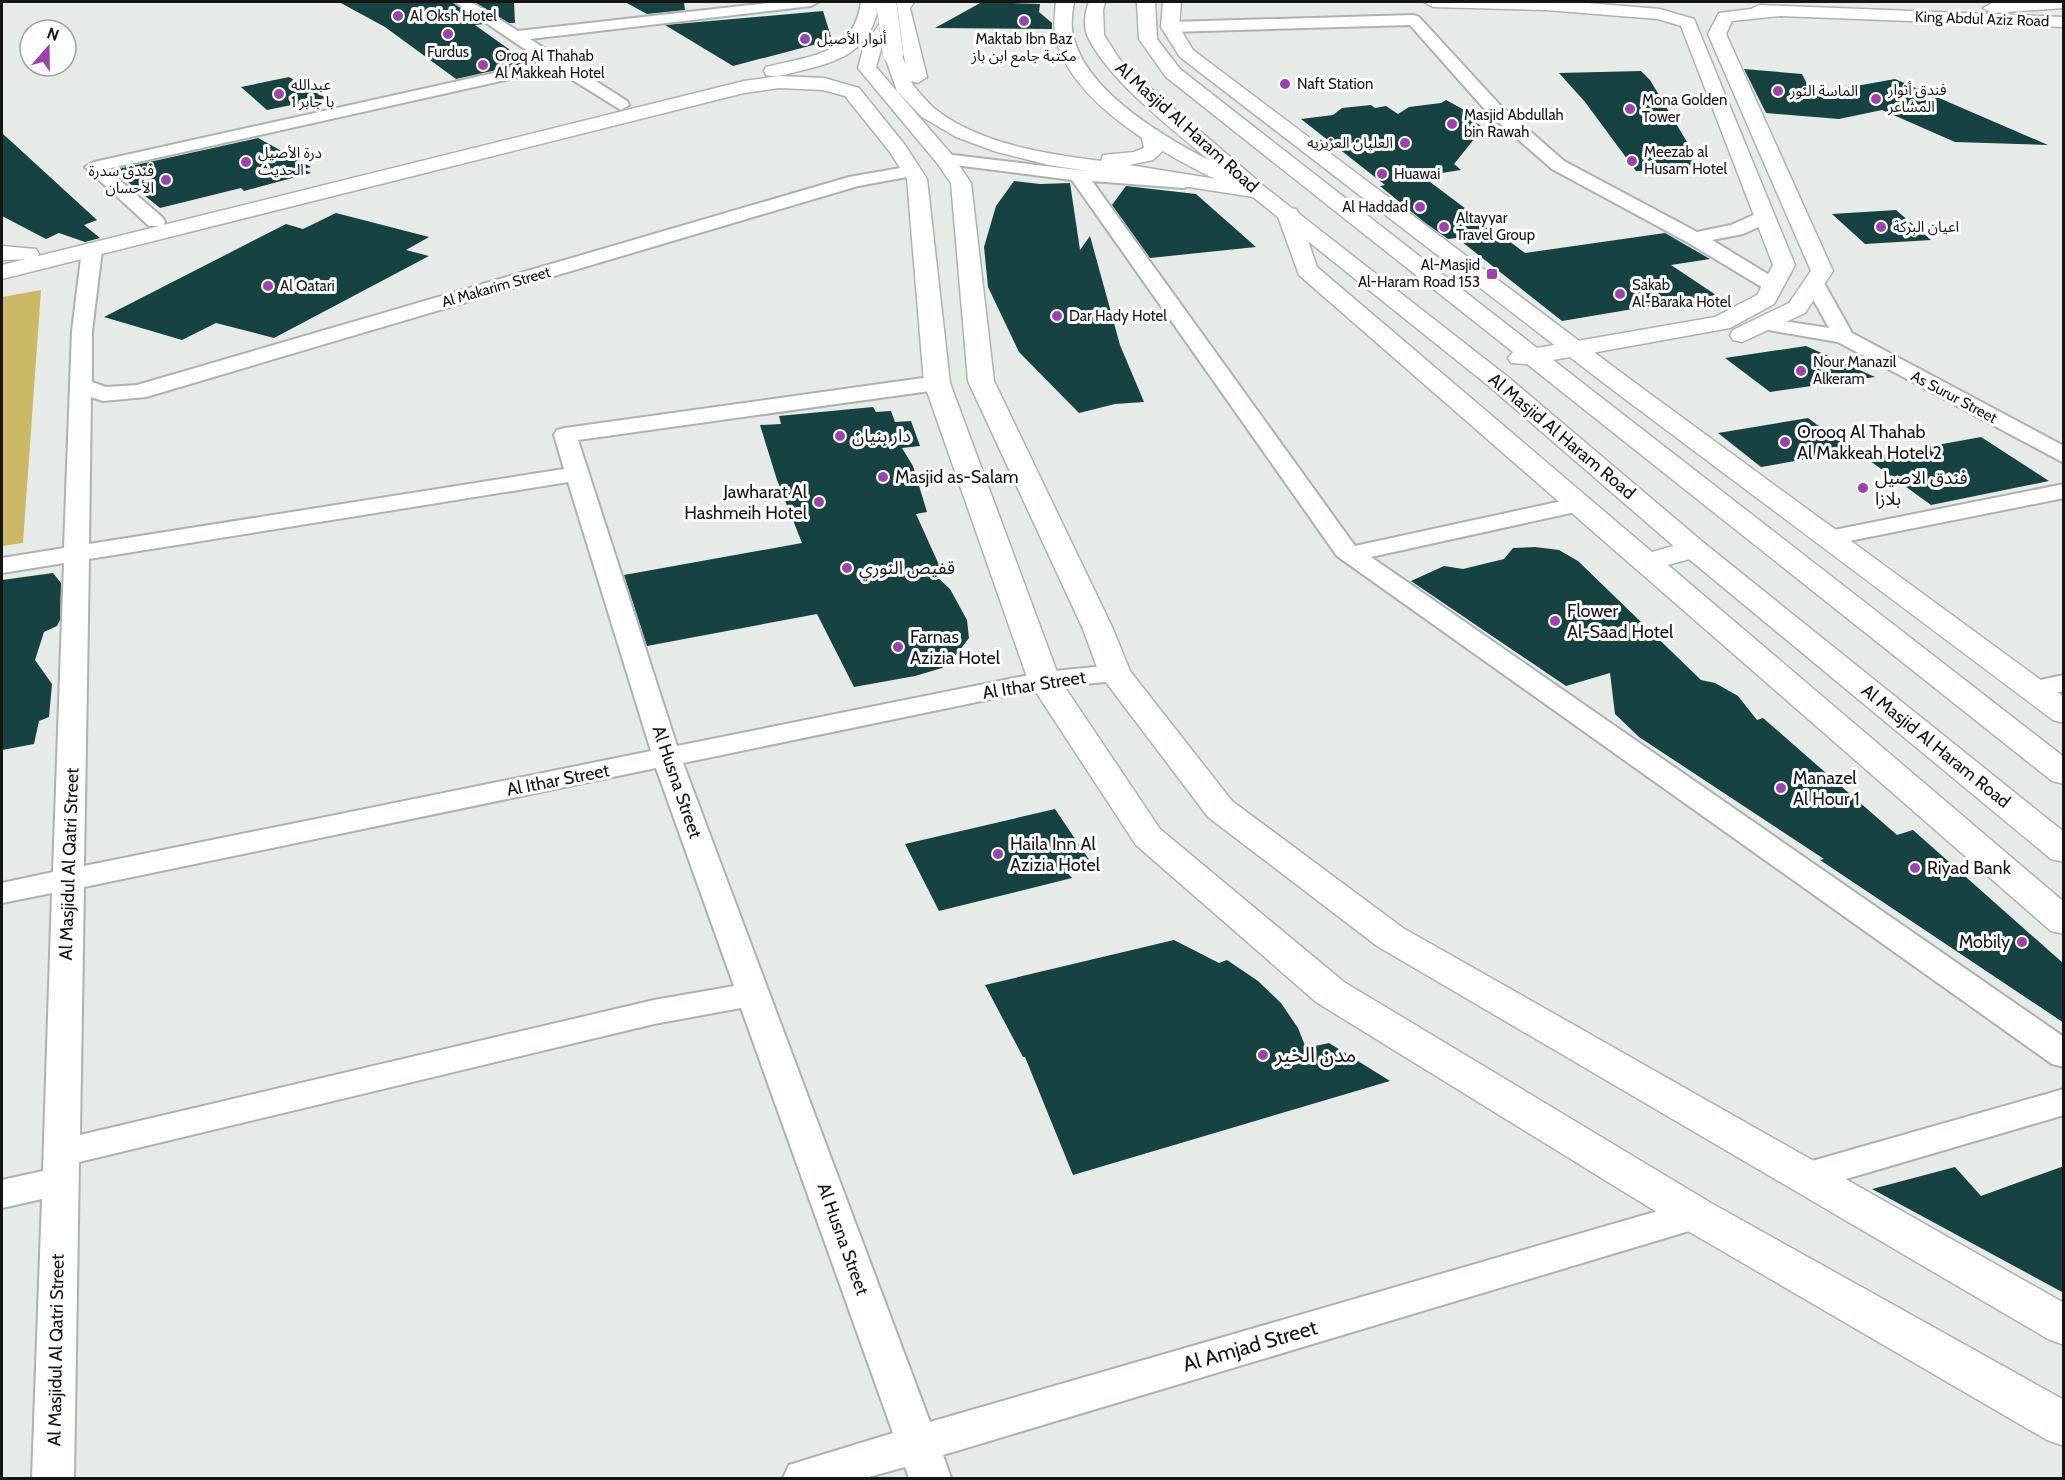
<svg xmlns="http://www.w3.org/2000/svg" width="2065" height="1480" font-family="Cabin,'Noto Sans Arabic',sans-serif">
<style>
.green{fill:#ccb965}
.building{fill:#164241}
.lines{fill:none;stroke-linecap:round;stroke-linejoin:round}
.minor-casing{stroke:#adb2af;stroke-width:4}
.tertiary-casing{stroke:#adb2af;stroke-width:3}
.primary-casing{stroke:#adb2af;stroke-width:3}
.trunk-casing{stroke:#adb2af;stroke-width:3}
.minor{fill:#fff;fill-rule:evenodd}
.tertiary{fill:#fff;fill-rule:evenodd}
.primary{fill:#fff;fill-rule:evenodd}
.trunk{fill:#fff;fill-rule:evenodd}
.primary-bridge-casing{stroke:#adb2af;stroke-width:21;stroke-linecap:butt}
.primary-bridge{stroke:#fff;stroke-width:20}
.poi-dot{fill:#9b42ae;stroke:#fff;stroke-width:2}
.labels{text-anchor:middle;stroke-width:6;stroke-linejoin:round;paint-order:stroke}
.far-poi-label{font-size:15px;fill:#141514;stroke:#fff;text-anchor:start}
.far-street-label{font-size:15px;fill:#141514;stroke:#fff}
.street-label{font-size:18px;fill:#141514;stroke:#fff}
.poi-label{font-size:18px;fill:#141514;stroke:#fff;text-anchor:start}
.near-poi-label{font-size:21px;fill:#141514;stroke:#fff;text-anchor:start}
.near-street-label{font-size:21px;fill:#141514;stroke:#fff}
</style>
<rect width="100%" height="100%" fill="#e6ebe8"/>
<path class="green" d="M41,290L23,543L2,546V297Z"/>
<path class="building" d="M339,2H453L484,24L475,25L528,63L456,79L385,27Z
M474,2H514L515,23H509Z
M625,2H684L685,10L647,14Z
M982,2L1040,4L1039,12L1052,23V29L935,28Z
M823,11L832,40L733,66L665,25Z
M1744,69L1802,74L1812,94L1895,79L2048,145L1955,142L1882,110L1839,119L1766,113Z
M1641,71L1650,80L1690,147H1681L1701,169L1636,171L1585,102L1559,73Z
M289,77L326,98L267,110L241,87Z
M1446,100L1468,112L1466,115L1483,128L1454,164L1461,170L1422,176L1525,253L1665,233L1710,259L1671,265L1716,295L1562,321L1457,238L1448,239L1424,222L1380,186L1385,185L1301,119L1333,115L1342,108L1371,105L1375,108L1386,106L1398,114L1409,107L1441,103Z
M2,133L97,220L84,225L100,238L85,242L59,233L46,239L2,216Z
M258,138L311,167L303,169L311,173L244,191L241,188L160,208L113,170Z
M1014,181L1040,184L1070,183L1080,250L1090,236L1120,345L1144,402L1115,404L1079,413L1019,352L988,287L984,247L996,206Z
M1126,186L1196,194L1256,247L1150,258L1112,205Z
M1896,210L1931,240L1865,244L1832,214Z
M336,213L429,237L406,250L429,256L274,338L216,323L182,340L104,317L286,224L303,229Z
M1806,346L1875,377L1770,392L1725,358Z
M873,407L876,412L891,411L895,422L911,421L920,446L902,448L913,466L927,512L916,514L940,567L937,577L950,589L967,620L969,638L956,655L942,668L915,676L854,687L817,614L647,646L624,575L802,543L777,480L760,425L781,424L779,416Z
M1808,418L1853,451L1761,467L1718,433Z
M1981,437L2049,481L1931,505L1866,458Z
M1535,547L1559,550L1578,561L1701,680L1715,683L1738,696L1757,720L1763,718L1897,835L1913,830L2064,964V1023L1820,860L1824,859L1639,737L1615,714L1610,673L1566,686L1411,581L1444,566L1463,569L1504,559L1513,548Z
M53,573L61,583L60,620L57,626L44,632L35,660L52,684L49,717L39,721L34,744L2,750V580Z
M1055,809L1092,864L1066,871L1072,878L939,911L905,844Z
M1174,940L1219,963L1227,960L1258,981L1281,1003L1298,1028L1306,1048L1329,1043L1390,1081L1073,1175L1025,1057H1023L985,985Z
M2064,1166V1293L1872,1189L1955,1167L1981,1196Z"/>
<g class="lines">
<g class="minor-casing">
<path id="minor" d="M455,2H471L518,31L777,2H818L811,6L530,39L627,101L629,105L621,110L555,69L107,169L163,218L165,222L163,226H149L85,167L94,162L544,62Z
M1414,15L1419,17L1500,105L1564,161L1697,232L1731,225L1758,213H1772L1774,217L1772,221L1743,234L1712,240L1779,281L1782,285L1779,289H1765L1687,242L1552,169L1488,113L1410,25L1170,32L1162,27L1170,22Z
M945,154L1078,170L1190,179L1193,183L1184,188L1092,181L1355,546L1580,497L1589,499L1592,504L1589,509L1371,557L2064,1037V1067L2052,1064L1337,556L1072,180L939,163L936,159L939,155Z
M912,166L921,171L918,175L858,186L146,397L103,401L91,397L89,544L564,469L554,435L557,430L565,428L937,376L945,378L948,383L945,388L937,390L578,440L677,746L1044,672L1115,665L1125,667L1129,673L1125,679L1115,681L1044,688L683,763L930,1422L1696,1200L1709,1205L1715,1215L1709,1225L943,1455L951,1478H909L905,1467L865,1478H783L789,1465L893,1433L741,1008L654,1024L79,1162L74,1478H32L42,1199L2,1208V1180L43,1171L52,893L2,903V883L53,872L64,563L2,573V558L64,548L72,331L82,250L92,244L102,250L92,331V382L106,387L137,385L849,177ZM568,482L651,751L84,866L89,559ZM656,768L734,986L654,1000L80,1135L84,887Z
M1814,277L1821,279L1824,283L1852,333L2064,446V463L1838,342L1757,328L1754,324L1757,320L1764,318L1829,328L1804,283L1807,279Z
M2064,484V498L1829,545L1820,543L1817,538L1820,533L1829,531Z
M2064,675V691L2032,698L2022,696L2018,690L2022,684Z
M2064,1089V1115L1805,1191L1792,1187L1787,1177L1792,1167L1805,1163Z"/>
</g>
<g class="tertiary-casing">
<path id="tertiary" d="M861,2H879C873,47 844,61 803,70C791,73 778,78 766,75L764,71L766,67C810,56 854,55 861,2Z
M895,2H912L882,46L876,67L952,155L971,183L994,381L1113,629L1130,671L1232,801L1403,928L2064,1303V1345L2048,1339L1377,946L1208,817L1099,673L1083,629L968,381L951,183L937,163L858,68L864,46Z
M1056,2H1074C1072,14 1070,27 1074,39C1093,108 1207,160 1266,188L1270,192L1266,196C1249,201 1227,185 1211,177C1157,150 1072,102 1056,39C1053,27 1055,14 1056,2Z
M1163,2H1181L1179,27L1193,50L1623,374L2064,697V723L2053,720L1605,384L1180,57L1161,27Z
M2064,2V8L1992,13L1983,8L1992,3Z
M779,76L824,78L859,88L905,145L927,179L950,383L1060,680L1160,829L1344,982L1711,1203L2064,1400V1446L2047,1440L1681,1227L1316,1002L1136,845L1028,680L924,383L907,179L890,152L845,96L823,90L779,88L744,93L2,279V265L744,81Z
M1288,208L1296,209L1299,214L1317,267L1652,552L1694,540L1704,543L1708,549L1704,555L1668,565L2064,902V934L2051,931L1299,275L1277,214L1280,209Z"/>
</g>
<g class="primary-casing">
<path id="primary" d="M896,2H914L910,8L927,77L918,83L911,81L913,85C920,93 927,102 935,109C979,144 1047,154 1101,161L1103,155L1134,152L1144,148L1141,134L1144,130H1158L1166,148L1153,160L1129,165L1235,182C1192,144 1111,86 1088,37C1083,28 1085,11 1089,2H1105L1103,10L1104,35L1120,60L1141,80L1266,188L1508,377L1704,543L2064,832V862L2051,859L1684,555L1490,387L1253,197L1049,165L997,152L956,137L922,117L897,91L884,54L893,49L899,50L906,65L892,8Z
M1137,2H1155L1157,39L1180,69L1537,348L1715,317L1757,295L1773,265L1681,26L1658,19L1546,10L1433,7L1424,2H1575L1660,9L1694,19L1795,265L1774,304L1730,328L1553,360L2064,757V784L2052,781L1527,364L1511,363L1508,358L1513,352L1166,77L1139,39Z
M1759,5L2064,17V27L1780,16L1732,21L1726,34L1833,271L1805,313L1742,342L1733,340L1730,335L1733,330L1789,303L1811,271L1708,34L1719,13L1751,9Z"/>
</g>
<g class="trunk-casing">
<path id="trunk" d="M2,246L36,249L39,254L36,259L2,260Z"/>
</g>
<use href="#minor" class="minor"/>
<use href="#tertiary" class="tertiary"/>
<use href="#primary" class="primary"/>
<use href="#trunk" class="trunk"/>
<g class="primary-bridge-casing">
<path id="primary-bridge" d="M883,2L887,8L893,54"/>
</g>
<use href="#primary-bridge" class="primary-bridge"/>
</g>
<g class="poi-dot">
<circle cx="398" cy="16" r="6"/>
<circle cx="1024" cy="21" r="6"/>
<circle cx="448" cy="34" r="6"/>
<circle cx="805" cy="39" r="6"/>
<circle cx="483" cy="65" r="6"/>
<circle cx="1285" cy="84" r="6"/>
<circle cx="1778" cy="91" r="6"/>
<circle cx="279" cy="94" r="6"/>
<circle cx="1876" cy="99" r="6"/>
<circle cx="1630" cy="109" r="6"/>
<circle cx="1452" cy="124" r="6"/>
<circle cx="1405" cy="143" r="6"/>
<circle cx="1632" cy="161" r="6"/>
<circle cx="246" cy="162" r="6"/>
<circle cx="1382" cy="174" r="6"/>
<circle cx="166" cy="180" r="6"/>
<circle cx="1420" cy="207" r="6"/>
<circle cx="1444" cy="227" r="6"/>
<circle cx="1881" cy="227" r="6"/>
<rect x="1486" y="268" width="12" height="12" rx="3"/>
<circle cx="268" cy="286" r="6"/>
<circle cx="1620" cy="294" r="6"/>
<circle cx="1057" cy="316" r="6"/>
<circle cx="1801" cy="371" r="6"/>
<circle cx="840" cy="436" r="6"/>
<circle cx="1785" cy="442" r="6"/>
<circle cx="883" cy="477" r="6"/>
<circle cx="1863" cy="488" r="6"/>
<circle cx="819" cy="502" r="6"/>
<circle cx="847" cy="568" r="6"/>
<circle cx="1555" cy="621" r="6"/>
<circle cx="898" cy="647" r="6"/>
<circle cx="1781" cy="788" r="6"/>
<circle cx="998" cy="854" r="6"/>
<circle cx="1915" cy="868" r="6"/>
<circle cx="2022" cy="942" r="6"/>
<circle cx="1263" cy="1055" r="6"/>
</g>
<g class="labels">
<g class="far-poi-label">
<text x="410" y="21">Al Oksh Hotel</text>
<text x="817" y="44">أنوار الأصيل</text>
<text x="1024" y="44" text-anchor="middle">Maktab Ibn Baz<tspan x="1024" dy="17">مكتبة جامع ابن باز</tspan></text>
<text x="448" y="57" text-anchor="middle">Furdus</text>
<text x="495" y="61">Oroq Al Thahab<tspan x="495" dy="17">Al Makkeah Hotel</tspan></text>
<text x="1297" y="89">Naft Station</text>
<text x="291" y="90">عبدالله<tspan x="291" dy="17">با جابر 1</tspan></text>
<text x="1888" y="95">فندق أنوار<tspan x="1888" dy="17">المشاعر</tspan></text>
<text x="1790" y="96">الماسة النور</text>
<text x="1642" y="105">Mona Golden<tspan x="1642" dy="17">Tower</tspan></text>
<text x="1464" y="120">Masjid Abdullah<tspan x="1464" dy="17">bin Rawah</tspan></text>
<text x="1393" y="148" text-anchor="end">العليان العزيزيه</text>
<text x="1644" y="157">Meezab al<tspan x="1644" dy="17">Husam Hotel</tspan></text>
<text x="258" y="158">درة الأصيل<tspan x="258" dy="17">الحديث</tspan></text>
<text x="154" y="176" text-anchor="end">فندق سدرة<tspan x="154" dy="17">الأحسان</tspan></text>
<text x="1394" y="179">Huawai</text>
<text x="1408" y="212" text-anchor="end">Al Haddad</text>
<text x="1456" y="223">Altayyar<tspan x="1456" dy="17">Travel Group</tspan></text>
<text x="1893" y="232">اعيان البركة</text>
<text x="1480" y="270" text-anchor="end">Al-Masjid<tspan x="1480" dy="17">Al-Haram Road 153</tspan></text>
<text x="1632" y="290">Sakab<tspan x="1632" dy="17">Al-Baraka Hotel</tspan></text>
<text x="280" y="291">Al Qatari</text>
<text x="1069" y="321">Dar Hady Hotel</text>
<text x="1813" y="367">Nour Manazil<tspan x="1813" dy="17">Alkeram</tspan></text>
</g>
<g class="far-street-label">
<text transform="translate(1982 19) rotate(2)" y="5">King Abdul Aziz Road</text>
<text transform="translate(496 287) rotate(-16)" y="5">Al Makarim Street</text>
<text transform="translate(1954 397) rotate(28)" y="5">As Surur Street</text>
</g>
<g class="street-label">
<text transform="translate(1187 127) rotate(42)" y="6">Al Masjid Al Haram Road</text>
<text transform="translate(1562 436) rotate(40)" y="6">Al Masjid Al Haram Road</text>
<text transform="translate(1034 685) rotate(-9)" y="6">Al Ithar Street</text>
<text transform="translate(1936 746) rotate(39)" y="6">Al Masjid Al Haram Road</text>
<text transform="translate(558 780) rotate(-11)" y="6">Al Ithar Street</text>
<text transform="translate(677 782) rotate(71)" y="6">Al Husna Street</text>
<text transform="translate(69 864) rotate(-88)" y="6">Al Masjidul Al Qatri Street</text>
<text transform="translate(843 1239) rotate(70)" y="6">Al Husna Street</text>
<text transform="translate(56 1350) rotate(-89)" y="6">Al Masjidul Al Qatri Street</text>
</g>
<g class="poi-label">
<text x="1797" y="438">Orooq Al Thahab<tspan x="1797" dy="21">Al Makkeah Hotel 2</tspan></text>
<text x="852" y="442">دار بنيان</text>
<text x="895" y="483">Masjid as-Salam</text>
<text x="1875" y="484">فندق الاصيل<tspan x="1875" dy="21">بلازا</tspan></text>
<text x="807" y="498" text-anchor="end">Jawharat Al<tspan x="807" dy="21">Hashmeih Hotel</tspan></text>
<text x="859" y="574">قفيص النوري</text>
<text x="1567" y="617">Flower<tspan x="1567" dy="21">Al-Saad Hotel</tspan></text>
<text x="910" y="643">Farnas<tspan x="910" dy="21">Azizia Hotel</tspan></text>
<text x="1793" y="784">Manazel<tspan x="1793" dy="21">Al Hour 1</tspan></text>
<text x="1010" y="850">Haila Inn Al<tspan x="1010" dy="21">Azizia Hotel</tspan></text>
<text x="1927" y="874">Riyad Bank</text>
<text x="2010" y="948" text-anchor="end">Mobily</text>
</g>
<g class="near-poi-label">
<text x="1275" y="1062">مدن الخير</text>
</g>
<g class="near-street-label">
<text transform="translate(1250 1346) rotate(-16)" y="7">Al Amjad Street</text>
</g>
</g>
<rect width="2065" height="1480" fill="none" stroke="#141514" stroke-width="6"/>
<g transform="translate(48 48) rotate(20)"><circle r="28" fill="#ffffff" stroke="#a1a1a1" stroke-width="1.5"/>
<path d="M0-4.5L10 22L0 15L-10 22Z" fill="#9b42ae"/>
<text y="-9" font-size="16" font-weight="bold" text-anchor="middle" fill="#141514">N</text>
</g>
</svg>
